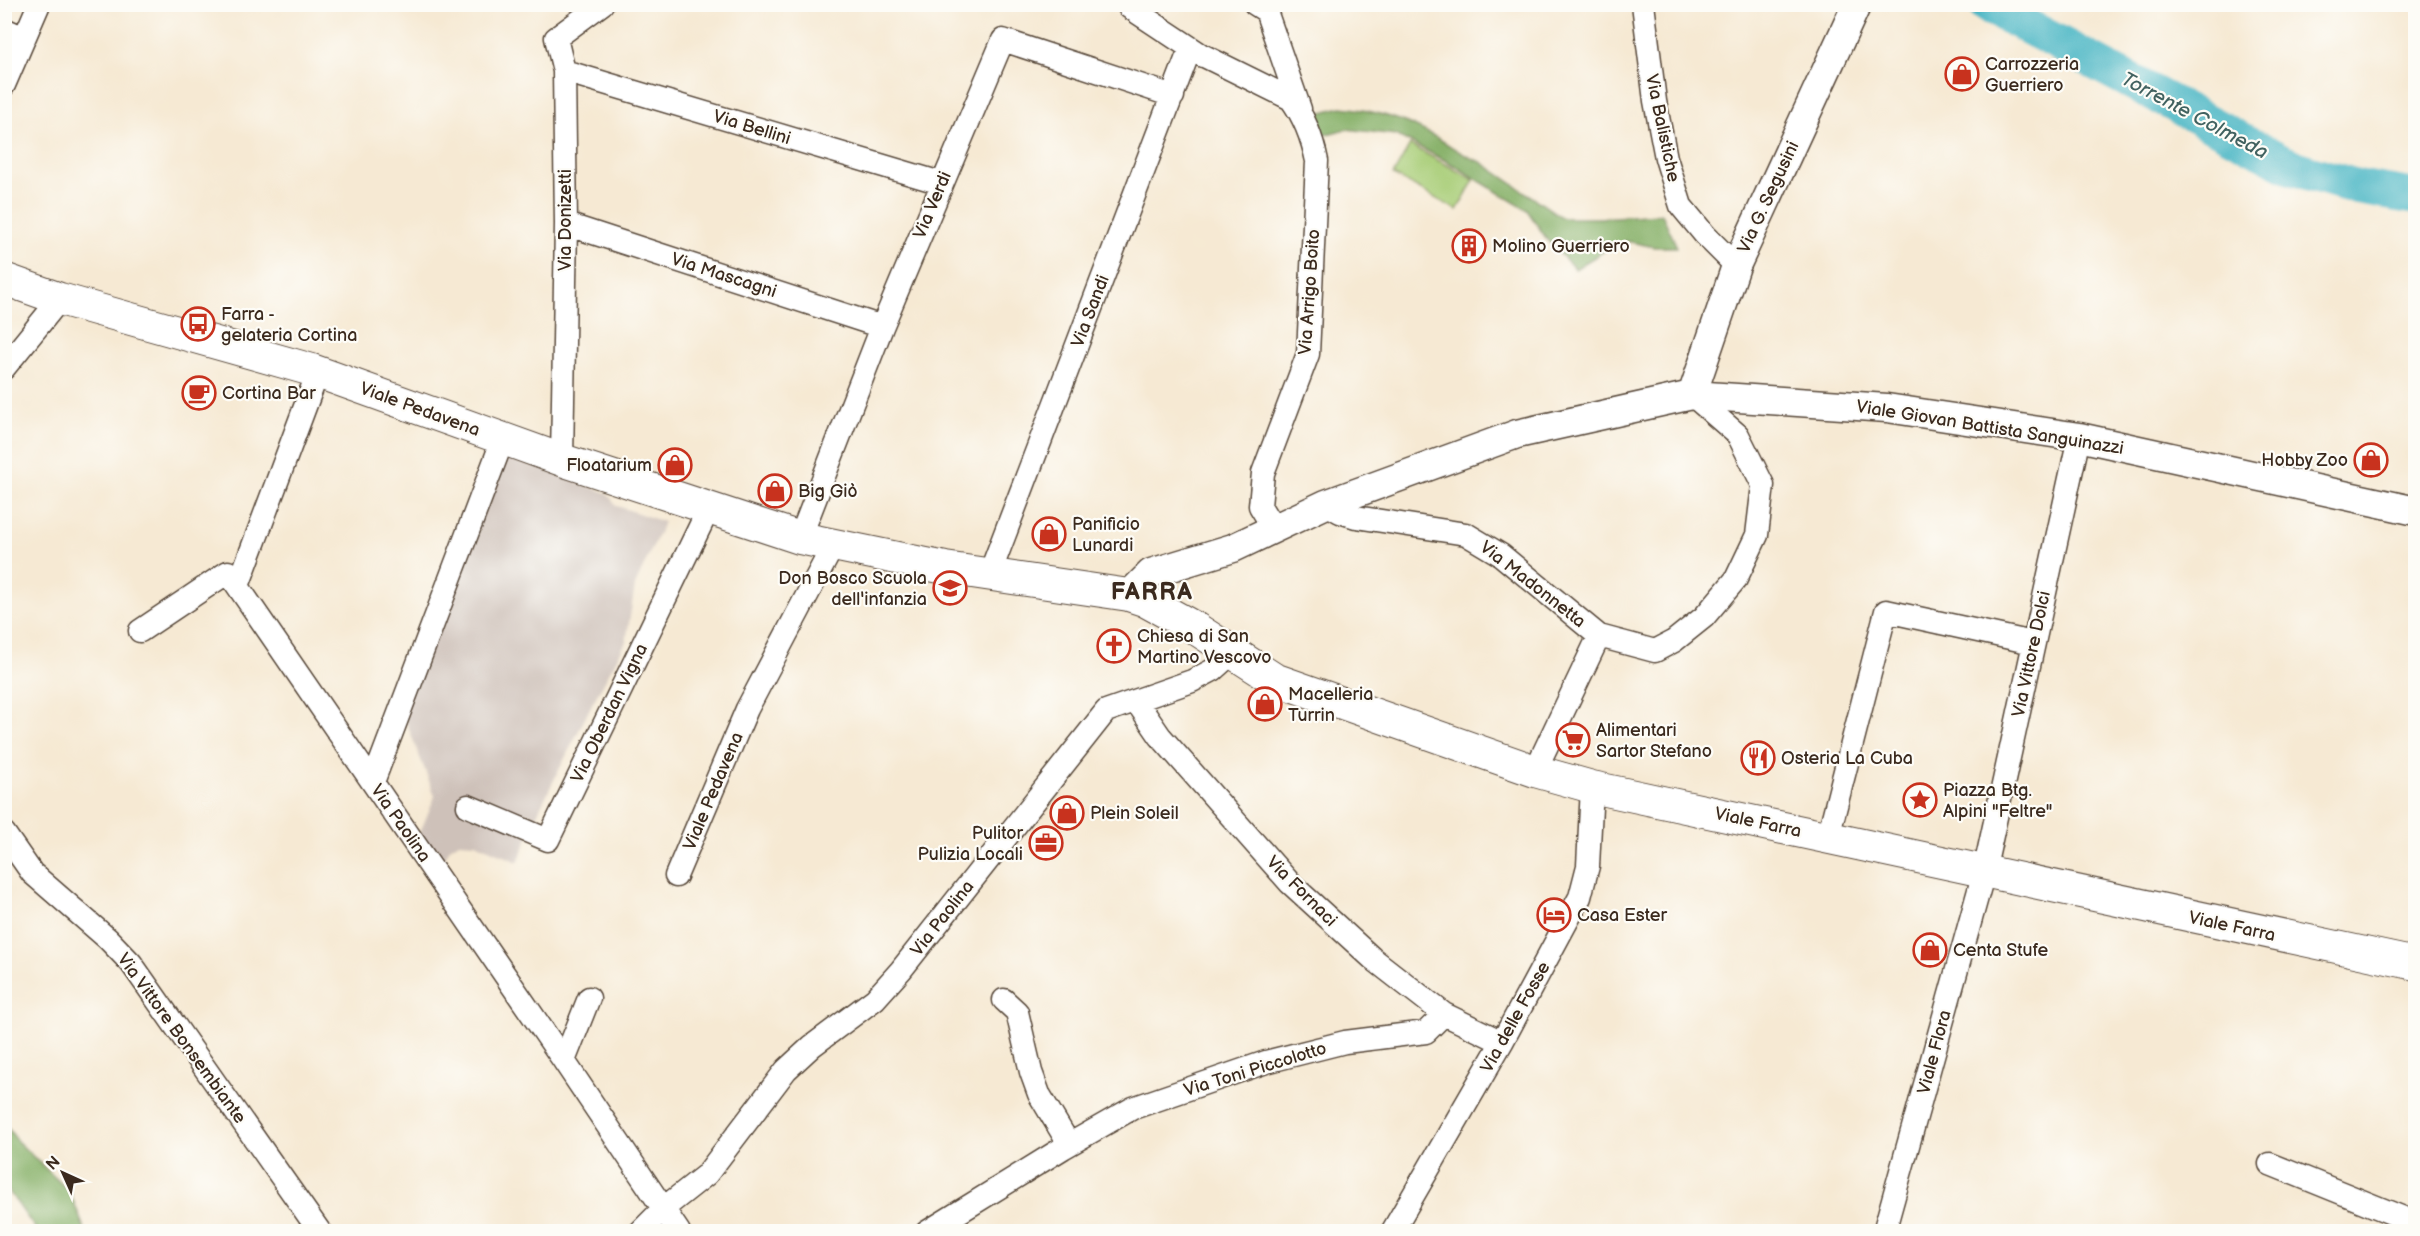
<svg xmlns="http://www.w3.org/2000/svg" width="2420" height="1236" font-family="'Balsamiq Sans',sans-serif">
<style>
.industrial{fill:#cec1b9}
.green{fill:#a8cd77;stroke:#727c4a;stroke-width:1.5}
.forest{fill:#86b068;stroke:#606d43;stroke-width:1.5}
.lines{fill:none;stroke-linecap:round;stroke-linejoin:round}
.river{stroke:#49b6c4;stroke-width:36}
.minor-casing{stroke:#574739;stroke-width:25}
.tertiary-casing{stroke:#574739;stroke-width:31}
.secondary-casing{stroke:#574739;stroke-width:34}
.minor{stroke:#fff;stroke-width:22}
.tertiary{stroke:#fff;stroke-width:28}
.secondary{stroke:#fff;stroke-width:32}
.labels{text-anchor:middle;stroke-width:4.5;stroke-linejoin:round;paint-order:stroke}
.poi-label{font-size:18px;fill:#3b2a1e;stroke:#fdfcf7;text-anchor:start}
.street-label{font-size:18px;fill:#3b2a1e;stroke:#fdfcf7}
.water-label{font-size:20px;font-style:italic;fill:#416260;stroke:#fdfcf7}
.district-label{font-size:24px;font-weight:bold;letter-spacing:1.5px;fill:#3b2a1e;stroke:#fdfcf7}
</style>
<rect width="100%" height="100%" fill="#fdfcf7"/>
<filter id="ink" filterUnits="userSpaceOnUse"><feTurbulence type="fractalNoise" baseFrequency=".0167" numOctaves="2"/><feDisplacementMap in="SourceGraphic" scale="12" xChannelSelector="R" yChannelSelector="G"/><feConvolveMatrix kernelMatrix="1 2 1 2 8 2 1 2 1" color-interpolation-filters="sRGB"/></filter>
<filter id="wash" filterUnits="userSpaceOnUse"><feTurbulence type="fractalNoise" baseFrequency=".008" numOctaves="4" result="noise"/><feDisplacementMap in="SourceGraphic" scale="24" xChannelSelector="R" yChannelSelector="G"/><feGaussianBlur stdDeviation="1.35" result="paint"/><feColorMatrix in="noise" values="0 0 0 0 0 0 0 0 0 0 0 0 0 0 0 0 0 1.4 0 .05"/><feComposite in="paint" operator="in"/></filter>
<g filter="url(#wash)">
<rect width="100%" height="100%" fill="#f6e9d3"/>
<path class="industrial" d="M499,453L607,493L617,506L664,522L635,585L626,642L593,702L540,808L518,862L475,843L459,842L450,848L433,880L412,852L435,796L398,701Z"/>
<path class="green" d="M1410,145L1474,180L1457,210L1393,175Z"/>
<path class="forest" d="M1341,107C1375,110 1409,121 1439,139C1453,147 1465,157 1481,162L1563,218H1598L1662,214L1677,247H1654L1626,241L1604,251L1575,269L1548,241L1527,210L1450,163L1396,135L1346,129L1316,137L1311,115Z
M4,1122L17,1141L70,1192L85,1231H37L5,1186Z"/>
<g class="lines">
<path class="river" d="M1985,4L2294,168L2357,187L2416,197"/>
</g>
</g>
<g filter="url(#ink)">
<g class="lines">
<g class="minor-casing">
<path id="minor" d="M1255,4L1266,11L1300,109
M1643,4L1655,101L1666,158L1681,206L1705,235L1736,266
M1129,7L1203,56
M4,29L24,38
M564,71L941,183
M4,85L39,4
M566,224L882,327
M4,368L60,299
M562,460L566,224L564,71L556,38L602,4
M1326,504L1340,512L1356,517L1466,534L1501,555L1599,636
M800,538L882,327L1003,40L1173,96
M990,573L1190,49L1291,99C1305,118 1312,137 1317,161L1308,354L1263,473L1260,506L1274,529
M238,586L318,372
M140,631L228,572L564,1061
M1136,701L1160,736L1290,883L1372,958L1444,1014L1502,1042
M1535,771L1599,636L1655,651L1674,641L1704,617L1736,579L1757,535L1763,485L1738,435L1692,395
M373,782L503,439
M468,806L548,840L709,508
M4,833L32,873L108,939L131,963L320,1232
M1828,837L1886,611L2033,643
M676,876L747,709L833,546
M589,998L564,1061L679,1232
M1004,1000L1017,1012L1031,1072L1039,1094L1069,1144
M2270,1164L2416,1223
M640,1232L664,1208L707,1174L786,1070L812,1046L875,999L901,970L1106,711L1192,681L1213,670L1232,653
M927,1232L1063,1148L1133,1108L1266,1062L1345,1042L1426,1032L1444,1014
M1392,1232L1502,1042L1580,897L1588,866L1592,787
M1884,1232L1984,872L2079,437"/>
</g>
<g class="tertiary-casing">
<path id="tertiary" d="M1692,395L1736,266L1857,4
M1129,595L1151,573L1233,548L1326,504L1517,434L1692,395L1887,408L2079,437L2416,511"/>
</g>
<g class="secondary-casing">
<path id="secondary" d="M4,279L60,299L312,370L562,460L800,538L945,568L1129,595L1144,600L1195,628L1274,679L1535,771L1592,787L2416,964"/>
</g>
<use href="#minor" class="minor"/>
<use href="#tertiary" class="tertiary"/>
<use href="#secondary" class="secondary"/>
</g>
</g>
<defs>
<g id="shop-ring" transform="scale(1.725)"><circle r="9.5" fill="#fdfcf7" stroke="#c8321e" stroke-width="1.5"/><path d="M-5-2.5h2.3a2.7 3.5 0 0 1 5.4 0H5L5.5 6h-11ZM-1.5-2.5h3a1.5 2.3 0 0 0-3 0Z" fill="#c8321e"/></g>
<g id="building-ring" transform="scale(1.725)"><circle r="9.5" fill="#fdfcf7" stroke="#c8321e" stroke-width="1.5"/><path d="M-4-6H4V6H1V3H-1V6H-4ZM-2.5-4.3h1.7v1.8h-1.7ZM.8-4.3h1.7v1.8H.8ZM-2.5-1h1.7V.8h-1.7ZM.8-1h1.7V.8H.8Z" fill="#c8321e"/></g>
<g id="bus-ring" transform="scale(1.725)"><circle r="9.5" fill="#fdfcf7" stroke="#c8321e" stroke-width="1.5"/><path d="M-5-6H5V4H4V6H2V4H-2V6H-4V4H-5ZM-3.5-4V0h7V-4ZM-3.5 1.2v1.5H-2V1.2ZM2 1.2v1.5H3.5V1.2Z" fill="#c8321e"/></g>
<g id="cafe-ring" transform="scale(1.725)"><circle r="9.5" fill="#fdfcf7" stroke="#c8321e" stroke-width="1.5"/><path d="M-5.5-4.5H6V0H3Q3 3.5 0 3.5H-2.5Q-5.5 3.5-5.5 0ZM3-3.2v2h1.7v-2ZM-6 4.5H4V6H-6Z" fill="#c8321e"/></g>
<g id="school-ring" transform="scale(1.725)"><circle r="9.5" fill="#fdfcf7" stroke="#c8321e" stroke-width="1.5"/><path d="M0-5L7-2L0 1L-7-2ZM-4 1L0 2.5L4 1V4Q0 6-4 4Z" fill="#c8321e"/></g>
<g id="church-ring" transform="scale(1.725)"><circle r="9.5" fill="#fdfcf7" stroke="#c8321e" stroke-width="1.5"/><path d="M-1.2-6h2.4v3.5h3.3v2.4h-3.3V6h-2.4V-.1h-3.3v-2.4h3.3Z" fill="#c8321e"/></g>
<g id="supermarket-ring" transform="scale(1.725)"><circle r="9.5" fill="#fdfcf7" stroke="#c8321e" stroke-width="1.5"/><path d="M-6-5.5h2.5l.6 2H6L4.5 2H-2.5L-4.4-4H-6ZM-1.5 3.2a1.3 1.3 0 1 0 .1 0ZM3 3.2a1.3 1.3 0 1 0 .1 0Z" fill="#c8321e"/></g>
<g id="restaurant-ring" transform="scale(1.725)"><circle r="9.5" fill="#fdfcf7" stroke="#c8321e" stroke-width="1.5"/><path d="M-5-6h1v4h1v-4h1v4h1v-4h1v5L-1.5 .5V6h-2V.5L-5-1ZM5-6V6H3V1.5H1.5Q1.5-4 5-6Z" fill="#c8321e"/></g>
<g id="sight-ring" transform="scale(1.725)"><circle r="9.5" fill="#fdfcf7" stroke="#c8321e" stroke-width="1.5"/><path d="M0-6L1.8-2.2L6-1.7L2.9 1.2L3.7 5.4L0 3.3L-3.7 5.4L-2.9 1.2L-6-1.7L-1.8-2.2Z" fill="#c8321e"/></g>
<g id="office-ring" transform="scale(1.725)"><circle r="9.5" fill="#fdfcf7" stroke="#c8321e" stroke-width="1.5"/><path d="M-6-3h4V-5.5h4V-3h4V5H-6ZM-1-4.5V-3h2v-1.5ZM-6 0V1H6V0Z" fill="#c8321e"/></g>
<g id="hotel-ring" transform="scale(1.725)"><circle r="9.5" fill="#fdfcf7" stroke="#c8321e" stroke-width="1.5"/><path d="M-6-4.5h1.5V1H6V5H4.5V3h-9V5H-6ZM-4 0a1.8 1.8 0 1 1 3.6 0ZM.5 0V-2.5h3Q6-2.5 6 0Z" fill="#c8321e"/></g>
</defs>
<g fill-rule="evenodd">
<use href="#shop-ring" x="1962" y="74"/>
<use href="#building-ring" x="1469" y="246"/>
<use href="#bus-ring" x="198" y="324"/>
<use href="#cafe-ring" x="199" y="393"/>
<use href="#shop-ring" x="2371" y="460"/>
<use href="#shop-ring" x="675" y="465"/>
<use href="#shop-ring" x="775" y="491"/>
<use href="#shop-ring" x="1049" y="534"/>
<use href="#school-ring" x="950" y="588"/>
<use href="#church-ring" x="1114" y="646"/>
<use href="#shop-ring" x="1265" y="704"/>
<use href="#supermarket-ring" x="1573" y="740"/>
<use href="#restaurant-ring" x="1758" y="758"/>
<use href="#sight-ring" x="1920" y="800"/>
<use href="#shop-ring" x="1067" y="813"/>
<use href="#office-ring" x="1046" y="843"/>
<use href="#hotel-ring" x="1554" y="915"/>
<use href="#shop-ring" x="1930" y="950"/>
</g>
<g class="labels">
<g class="poi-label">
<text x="1985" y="70">Carrozzeria<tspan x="1985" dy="21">Guerriero</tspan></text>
<text x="1492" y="252">Molino Guerriero</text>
<text x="221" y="320">Farra -<tspan x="221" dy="21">gelateria Cortina</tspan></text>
<text x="222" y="399">Cortina Bar</text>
<text x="2348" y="466" text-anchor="end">Hobby Zoo</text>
<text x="652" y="471" text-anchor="end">Floatarium</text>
<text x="798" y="497">Big Giò</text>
<text x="1072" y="530">Panificio<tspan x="1072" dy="21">Lunardi</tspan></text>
<text x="927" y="584" text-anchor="end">Don Bosco Scuola<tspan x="927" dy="21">dell'infanzia</tspan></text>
<text x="1137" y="642">Chiesa di San<tspan x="1137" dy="21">Martino Vescovo</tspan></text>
<text x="1288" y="700">Macelleria<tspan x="1288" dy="21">Turrin</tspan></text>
<text x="1596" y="736">Alimentari<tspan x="1596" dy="21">Sartor Stefano</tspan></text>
<text x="1781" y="764">Osteria La Cuba</text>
<text x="1943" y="796">Piazza Btg.<tspan x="1943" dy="21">Alpini "Feltre"</tspan></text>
<text x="1090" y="819">Plein Soleil</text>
<text x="1023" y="839" text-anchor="end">Pulitor<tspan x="1023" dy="21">Pulizia Locali</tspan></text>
<text x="1577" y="921">Casa Ester</text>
<text x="1953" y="956">Centa Stufe</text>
</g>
<g class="street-label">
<text transform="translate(752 127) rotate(17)" y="6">Via Bellini</text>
<text transform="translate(1663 128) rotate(78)" y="6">Via Balistiche</text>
<text transform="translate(1768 197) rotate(-65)" y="6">Via G. Segusini</text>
<text transform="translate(932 205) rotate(-67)" y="6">Via Verdi</text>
<text transform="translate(565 220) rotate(-90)" y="6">Via Donizetti</text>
<text transform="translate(724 275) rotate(18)" y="6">Via Mascagni</text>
<text transform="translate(1309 292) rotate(-86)" y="6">Via Arrigo Boito</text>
<text transform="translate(1090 311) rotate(-69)" y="6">Via Sandi</text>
<text transform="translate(420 409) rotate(20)" y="6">Viale Pedavena</text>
<text transform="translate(1990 427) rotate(9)" y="6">Viale Giovan Battista Sanguinazzi</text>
<text transform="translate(1533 584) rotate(38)" y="6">Via Madonnetta</text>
<text transform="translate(2031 654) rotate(-78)" y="6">Via Vittore Dolci</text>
<text transform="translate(609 713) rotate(-64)" y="6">Via Oberdan Vigna</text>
<text transform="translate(713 791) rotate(-67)" y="6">Viale Pedavena</text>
<text transform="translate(1758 822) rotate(12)" y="6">Viale Farra</text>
<text transform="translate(401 823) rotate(55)" y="6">Via Paolina</text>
<text transform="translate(1302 891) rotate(45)" y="6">Via Fornaci</text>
<text transform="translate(942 918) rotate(-52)" y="6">Via Paolina</text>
<text transform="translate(2232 926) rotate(12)" y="6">Viale Farra</text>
<text transform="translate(1515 1017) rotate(-61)" y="6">Via delle Fosse</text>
<text transform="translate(182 1038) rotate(54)" y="6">Via Vittore Bonsembiante</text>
<text transform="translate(1934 1052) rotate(-75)" y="6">Viale Flora</text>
<text transform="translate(1255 1069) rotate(-17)" y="6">Via Toni Piccolotto</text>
</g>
<g class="water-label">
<text transform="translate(2195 115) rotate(28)" y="7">Torrente Colmeda</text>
</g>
<g class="district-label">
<text x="1152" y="600">FARRA</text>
</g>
</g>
<rect width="2420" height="1236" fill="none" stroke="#fdfcf7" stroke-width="24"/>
<g transform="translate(63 1173) rotate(315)" stroke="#fdfcf7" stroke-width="4.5" paint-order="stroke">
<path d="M0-4.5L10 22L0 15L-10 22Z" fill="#3b2a1e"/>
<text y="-9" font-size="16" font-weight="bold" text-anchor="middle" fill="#3b2a1e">N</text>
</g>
</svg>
